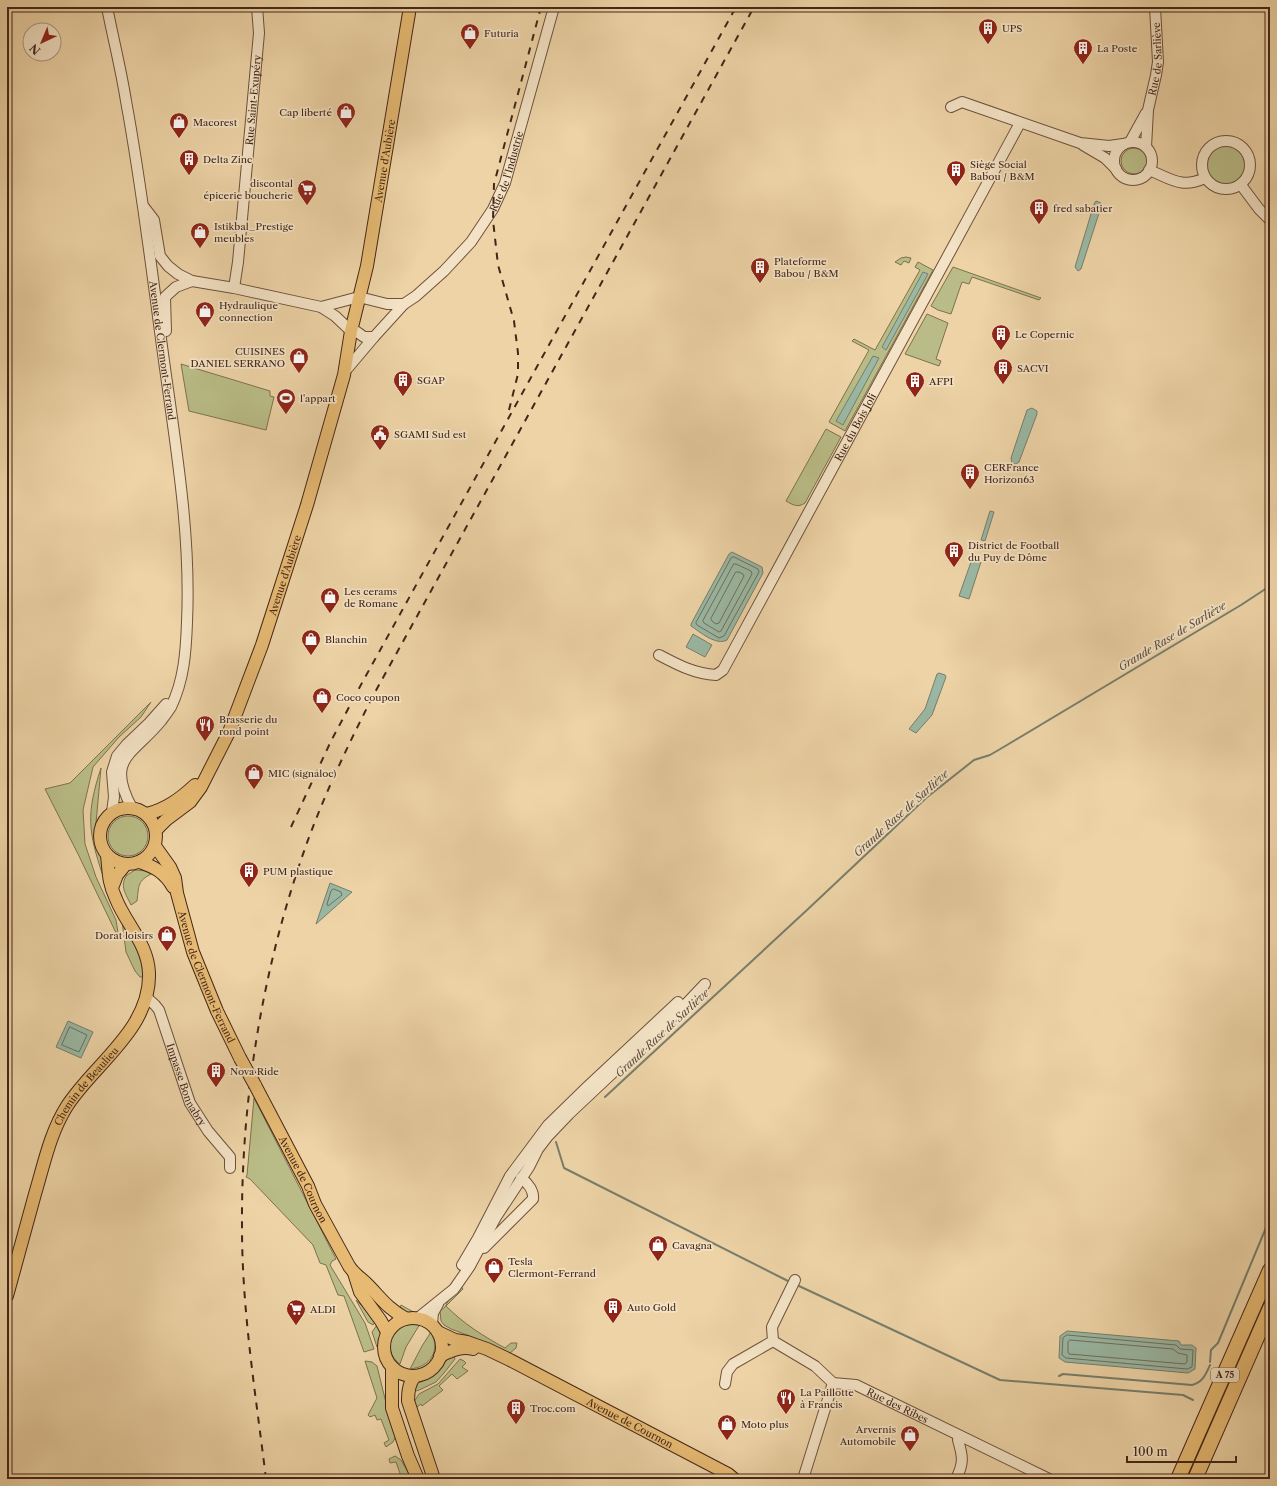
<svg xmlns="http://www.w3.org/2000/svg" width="1277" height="1486" font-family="'Libre Caslon Text',serif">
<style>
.green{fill:#b9bc86;stroke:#7e714f}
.water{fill:#9ab8a4;stroke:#787e6c}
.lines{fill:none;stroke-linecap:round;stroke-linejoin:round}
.shore{stroke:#6f6f5e;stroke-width:1}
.stream{stroke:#787e6c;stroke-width:2}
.minor-casing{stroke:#6e513c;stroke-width:12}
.major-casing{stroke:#442618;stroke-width:14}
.highway-casing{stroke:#442618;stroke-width:16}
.minor{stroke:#f3e2c5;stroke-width:10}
.major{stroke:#e6ba73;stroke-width:12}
.highway{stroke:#e6ba73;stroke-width:14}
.rail{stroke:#442618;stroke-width:2;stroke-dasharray:7 7;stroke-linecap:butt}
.major-bridge-casing{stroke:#442618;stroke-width:14;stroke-linecap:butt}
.major-bridge{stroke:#e6ba73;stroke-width:12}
.labels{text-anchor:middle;stroke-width:3.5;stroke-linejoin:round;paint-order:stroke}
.shield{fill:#f3e2c5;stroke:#785e4c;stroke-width:1}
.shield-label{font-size:9px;font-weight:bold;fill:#442618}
.poi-label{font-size:10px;fill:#442618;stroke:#f3e2c5;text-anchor:start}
.street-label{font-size:10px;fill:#442618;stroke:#f3e2c5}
.water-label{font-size:11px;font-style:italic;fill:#5a4a3b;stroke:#f3e2c5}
</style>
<rect width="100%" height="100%" fill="#edd3a6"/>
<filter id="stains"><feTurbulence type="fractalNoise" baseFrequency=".005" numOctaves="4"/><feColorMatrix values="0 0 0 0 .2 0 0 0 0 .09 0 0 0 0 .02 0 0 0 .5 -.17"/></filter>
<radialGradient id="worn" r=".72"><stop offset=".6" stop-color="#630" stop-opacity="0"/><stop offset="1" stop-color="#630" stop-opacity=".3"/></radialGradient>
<path class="green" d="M1206 166a20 20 0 1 1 40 0a20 20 0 1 1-40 0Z
M1121 161a13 13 0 1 1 26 0a13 13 0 1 1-26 0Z
M906,257L911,258L909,263L904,261L901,265L895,262L901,258Z
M918,262L933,270L845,431L829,422L869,350L852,341L854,339L875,350L920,270L915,267Z
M953,267L1041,298L1039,300L972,277L969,284L962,282L951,314L938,310L931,306Z
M927,314L948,323L936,359L941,361L939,366L905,354Z
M181,364L270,391V396L274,397L266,430L189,411Z
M826,429L841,437L805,503C798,508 793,505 786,501Z
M151,702L141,717L119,737L93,767L83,810L85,844L96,877L116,920L119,939L78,854L45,789L70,783Z
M101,768L96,823L99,848L103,853V876C88,831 86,814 101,768Z
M108 836a20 20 0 1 1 40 0a20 20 0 1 1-40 0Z
M135,870L147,871L153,873C137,881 139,885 137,901L131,905C126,894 119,886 127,875Z
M122,921L140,952L144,977H140L135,971L126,952Z
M254,1098L336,1259L332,1261L330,1265L365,1323L374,1349L364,1352L344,1296L338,1295L326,1265L320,1263L313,1245L250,1179L246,1177L247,1175Z
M461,1286L463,1289L446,1306C464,1324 483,1336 505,1348L511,1343H517L516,1348L509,1354L475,1338L451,1329L444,1325L441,1321L440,1311L445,1307L450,1297Z
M356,1300L376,1320L373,1325L368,1322Z
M401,1305L417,1314H410L401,1311L399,1309Z
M412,1323L420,1324L406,1347L400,1364C388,1356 386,1339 397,1328C401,1324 406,1324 412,1323Z
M377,1325L381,1330C381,1336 382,1343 377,1347L372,1332Z
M431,1332C441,1351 430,1367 410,1369L422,1346Z
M453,1353L455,1359L444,1373L436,1382L417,1391L413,1388L420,1380L433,1373L446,1358Z
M460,1359L464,1361L466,1363L462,1367L468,1371L457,1379L452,1374L439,1386L443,1390L422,1406L421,1404L416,1408L414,1402L419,1394L438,1384Z
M365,1361L372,1362L377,1366L388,1411L396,1436L393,1442L386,1447L384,1443L389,1440L381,1419L377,1420L375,1415L370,1417L368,1415L377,1398Z
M395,1456L401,1460L412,1479H402L396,1462L390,1463L389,1459Z"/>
<path class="water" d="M1096,201L1101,203V207L1081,269L1078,271L1075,267L1094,204Z
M923,272L928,274L886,350L882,347Z
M873,356L879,358L843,425L836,421Z
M1032,408L1037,411V414L1019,462L1016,464H1012L1011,458L1027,410Z
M990,511L994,512L985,541L981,540Z
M732,552L762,567L763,573L727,640C716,646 700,632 691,626V624L729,554Z
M972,559L981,562L969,599L959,596Z
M693,634L712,645L705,657L686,647Z
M939,673L945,675L946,677L932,715L916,733L909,729L925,709L937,674Z
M330,883L352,892L316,924Z
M68,1021L93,1032L81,1058L56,1047Z
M1067,1331L1179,1341L1181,1345H1192L1196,1348L1195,1369L1188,1373L1065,1362L1059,1358L1060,1336Z"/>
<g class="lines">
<path class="shore" d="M732,557H734L758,569L759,572L724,636L719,638L697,625L696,623Z
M734,564H736L751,571L752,574L721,631L719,632L704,623L703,621Z
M736,572H739L743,574L744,576L719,623L716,624L712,621L711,619Z
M334,889L341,892L342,895L328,906L327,904L331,891Z
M70,1027L87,1035L79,1052L62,1045Z
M1067,1335L1176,1345L1180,1349L1193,1350L1192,1367L1187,1369L1066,1358L1062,1355L1063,1338Z
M1070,1340L1173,1349L1178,1353L1187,1355V1362L1185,1364L1069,1354L1068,1352V1342Z"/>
<path class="stream" d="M605,1097L807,910L926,798L974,760L990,755L1007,745L1241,605L1270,586
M556,1142L564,1168L788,1281
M799,1286L1000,1380L1183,1395L1193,1400
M1210,1362L1211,1350L1218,1343L1270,1218
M1059,1376L1063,1374L1192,1385C1203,1382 1206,1374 1210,1365"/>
<g class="minor-casing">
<g id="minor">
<path id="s1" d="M107,7C113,38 121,69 126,101C142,187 152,274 164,361C176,448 191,535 187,622C186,652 184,680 171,707C168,712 164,717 161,721C133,755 105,758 132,808"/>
<path d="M951,107L962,102L1080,143L1109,146L1123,144"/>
<circle cx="1226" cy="165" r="24"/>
<path d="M1130,142L1146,113"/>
<circle cx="1133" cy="161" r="19"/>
<path d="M1083,145L1105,158L1116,169"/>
<path id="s2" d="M1146,147L1148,110L1156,75L1158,62L1155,7"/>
<path d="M1149,170C1172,179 1181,189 1205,178"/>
<path d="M1241,185L1259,209L1270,220"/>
<path id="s3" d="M144,207L154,220L160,256L168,266L178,274L192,281L234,288L321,307L335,316L351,331L357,332L364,337H374L404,304L416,296L444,271L471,242L493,209L505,183L554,7"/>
<path id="s4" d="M234,288L238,262L259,33L257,7"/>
<path d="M321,307L359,297L387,304H404"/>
<path d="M166,331L165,297L176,287L192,281"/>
<path d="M347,369L374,337"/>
<path id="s5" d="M659,655C678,665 695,674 716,675L723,670L1020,123"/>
<path d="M112,812L114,797L112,772L117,756L127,744L149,723L166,704"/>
<path id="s6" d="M146,997L155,1005L159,1010L190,1103L208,1131L230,1157V1168"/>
<path d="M484,1248L533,1199C534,1191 528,1183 521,1178"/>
<path d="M462,1265L478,1238L510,1176L548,1125L587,1087L678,1002"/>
<path d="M418,1318L454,1289L470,1266L496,1217L529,1167L538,1149L548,1136L569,1114L687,1003L705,984"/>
<path d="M432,1324L433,1313L438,1304"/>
<path id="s7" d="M773,1341L815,1366L833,1383L856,1385L1049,1479"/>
<path d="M773,1341L772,1327L795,1280"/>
<path d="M725,1384L727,1372L733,1364L773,1341"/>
<path d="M803,1479L833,1383"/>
<path d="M956,1479C964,1463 963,1457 958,1440L960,1436"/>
</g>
</g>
<g class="major-casing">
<g id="major">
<circle cx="128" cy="836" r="28"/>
<path d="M147,814C166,809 180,799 195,785"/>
<path id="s8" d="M156,830L166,820L190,802L201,787L229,732L262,645L307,505L344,375L351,331L367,266L410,7"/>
<path id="s9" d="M155,846L170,867L175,878L177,893L193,952L217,1011L240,1058"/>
<path d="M140,862C155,867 165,873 173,887"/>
<path d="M112,888L117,875L126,864"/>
<path id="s10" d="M255,1085L308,1186L315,1204L349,1266C354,1274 361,1278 367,1284C381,1298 387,1308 405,1318"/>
<path d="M354,1273L360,1292L381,1321L387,1332"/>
<path id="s11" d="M7,1296C16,1262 26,1228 35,1194C44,1164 50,1133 67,1106C94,1064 151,1029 149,973C148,944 126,924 116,899C108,882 109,873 107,855"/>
<circle cx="413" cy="1347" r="29"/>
<path id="s12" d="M438,1332L455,1340L467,1342L487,1349L510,1360L728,1474L734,1479"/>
<path d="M440,1356C451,1351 461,1346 473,1349"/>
<path d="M392,1367V1408L408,1456L418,1479"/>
<path d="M415,1376C409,1383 408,1391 408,1401L434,1479"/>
</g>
</g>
<g class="highway-casing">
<path id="highway" d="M1178,1479L1270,1270
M1195,1479L1270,1308"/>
</g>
<use href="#minor" class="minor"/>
<use href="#major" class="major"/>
<use href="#highway" class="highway"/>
<path class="rail" d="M509,410L518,374V353L514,321L498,265L493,220L494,184L541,7
M291,827L331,741L363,681L736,7
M266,1479C256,1396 242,1312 242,1228C241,1103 261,976 302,857C321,801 347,747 374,694L754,7"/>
<g class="major-bridge-casing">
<path id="major-bridge" d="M240,1058L255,1085"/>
</g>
<use href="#major-bridge" class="major-bridge"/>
</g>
<defs>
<g id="building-pin" transform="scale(1)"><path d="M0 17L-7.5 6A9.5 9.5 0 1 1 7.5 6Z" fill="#8f2418" stroke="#f3e2c5"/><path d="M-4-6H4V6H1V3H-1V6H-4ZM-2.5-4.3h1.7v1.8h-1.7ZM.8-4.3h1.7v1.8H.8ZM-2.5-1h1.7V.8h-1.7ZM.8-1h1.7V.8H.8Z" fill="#fff"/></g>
<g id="shop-pin" transform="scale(1)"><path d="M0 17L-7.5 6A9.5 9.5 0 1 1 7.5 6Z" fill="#8f2418" stroke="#f3e2c5"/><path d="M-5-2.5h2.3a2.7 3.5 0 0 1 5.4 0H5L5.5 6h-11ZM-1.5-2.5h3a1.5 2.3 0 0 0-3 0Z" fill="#fff"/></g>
<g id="supermarket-pin" transform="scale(1)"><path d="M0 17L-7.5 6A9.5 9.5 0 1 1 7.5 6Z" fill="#8f2418" stroke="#f3e2c5"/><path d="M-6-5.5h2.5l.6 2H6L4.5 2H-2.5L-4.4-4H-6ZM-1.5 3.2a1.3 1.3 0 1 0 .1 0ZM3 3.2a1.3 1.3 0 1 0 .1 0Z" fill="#fff"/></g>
<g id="stadium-pin" transform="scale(1)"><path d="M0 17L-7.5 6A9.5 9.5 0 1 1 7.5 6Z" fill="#8f2418" stroke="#f3e2c5"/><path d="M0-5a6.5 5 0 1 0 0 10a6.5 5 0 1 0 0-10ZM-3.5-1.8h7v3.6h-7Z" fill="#fff"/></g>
<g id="civic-pin" transform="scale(1)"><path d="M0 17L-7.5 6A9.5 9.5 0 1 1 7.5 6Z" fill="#8f2418" stroke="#f3e2c5"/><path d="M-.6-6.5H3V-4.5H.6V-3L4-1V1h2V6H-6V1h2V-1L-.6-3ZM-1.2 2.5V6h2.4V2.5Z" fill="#fff"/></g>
<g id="restaurant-pin" transform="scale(1)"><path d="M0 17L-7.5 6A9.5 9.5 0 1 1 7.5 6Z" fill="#8f2418" stroke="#f3e2c5"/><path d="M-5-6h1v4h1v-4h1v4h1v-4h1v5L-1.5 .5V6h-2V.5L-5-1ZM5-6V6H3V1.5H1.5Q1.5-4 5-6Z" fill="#fff"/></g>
</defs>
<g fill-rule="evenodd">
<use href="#building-pin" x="988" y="28"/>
<use href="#shop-pin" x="470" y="33"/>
<use href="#building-pin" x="1083" y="48"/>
<use href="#shop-pin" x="346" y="112"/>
<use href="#shop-pin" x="179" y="122"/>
<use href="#building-pin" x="189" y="159"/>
<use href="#building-pin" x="956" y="170"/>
<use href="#supermarket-pin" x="307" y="189"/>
<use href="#building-pin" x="1039" y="208"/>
<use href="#shop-pin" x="200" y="232"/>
<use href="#building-pin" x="760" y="267"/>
<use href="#shop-pin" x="205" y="311"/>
<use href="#building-pin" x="1001" y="334"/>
<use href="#shop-pin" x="299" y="357"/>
<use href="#building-pin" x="1003" y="368"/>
<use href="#building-pin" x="403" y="380"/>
<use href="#building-pin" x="915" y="381"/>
<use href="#stadium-pin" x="286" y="398"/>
<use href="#civic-pin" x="380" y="434"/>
<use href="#building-pin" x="970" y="473"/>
<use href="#building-pin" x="954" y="551"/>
<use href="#shop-pin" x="330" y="597"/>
<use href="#shop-pin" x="311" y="639"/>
<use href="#shop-pin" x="322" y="697"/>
<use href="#restaurant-pin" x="205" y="725"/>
<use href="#shop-pin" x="254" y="773"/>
<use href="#building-pin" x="249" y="871"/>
<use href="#shop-pin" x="167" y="935"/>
<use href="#building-pin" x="216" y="1071"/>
<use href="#shop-pin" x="658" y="1245"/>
<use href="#shop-pin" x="494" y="1267"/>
<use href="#building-pin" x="613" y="1307"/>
<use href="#supermarket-pin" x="296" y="1309"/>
<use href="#restaurant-pin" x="786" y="1398"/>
<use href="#building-pin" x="516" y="1408"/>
<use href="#shop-pin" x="727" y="1424"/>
<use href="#shop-pin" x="910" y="1435"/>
</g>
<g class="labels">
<rect class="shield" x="1211" y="1368" width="28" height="14" rx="3"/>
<g class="shield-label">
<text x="1225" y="1378">A 75</text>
</g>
<g class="poi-label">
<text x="1002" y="32">UPS</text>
<text x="484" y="37">Futuria</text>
<text x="1097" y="52">La Poste</text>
<text x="332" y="116" text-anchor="end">Cap liberté</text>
<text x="193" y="126">Macorest</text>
<text x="203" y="163">Delta Zinc</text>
<text x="970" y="168">Siège Social<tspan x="970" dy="12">Babou / B&amp;M</tspan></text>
<text x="293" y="187" text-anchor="end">discontal<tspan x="293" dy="12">épicerie boucherie</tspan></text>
<text x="1053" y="212">fred sabatier</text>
<text x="214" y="230">Istikbal_Prestige<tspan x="214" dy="12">meubles</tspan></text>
<text x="774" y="265">Plateforme<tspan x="774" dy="12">Babou / B&amp;M</tspan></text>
<text x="219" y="309">Hydraulique<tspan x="219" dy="12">connection</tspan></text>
<text x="1015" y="338">Le Copernic</text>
<text x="285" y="355" text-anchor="end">CUISINES<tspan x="285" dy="12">DANIEL SERRANO</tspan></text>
<text x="1017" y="372">SACVI</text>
<text x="417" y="384">SGAP</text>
<text x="929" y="385">AFPI</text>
<text x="300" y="402">l'appart</text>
<text x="394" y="438">SGAMI Sud est</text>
<text x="984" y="471">CERFrance<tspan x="984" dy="12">Horizon63</tspan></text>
<text x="968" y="549">District de Football<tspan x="968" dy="12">du Puy de Dôme</tspan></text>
<text x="344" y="595">Les cerams<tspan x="344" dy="12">de Romane</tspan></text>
<text x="325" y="643">Blanchin</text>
<text x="336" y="701">Coco coupon</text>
<text x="219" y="723">Brasserie du<tspan x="219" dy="12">rond point</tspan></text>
<text x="268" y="777">MIC (signaloc)</text>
<text x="263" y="875">PUM plastique</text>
<text x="153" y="939" text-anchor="end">Dorat loisirs</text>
<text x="230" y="1075">Nova Ride</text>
<text x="672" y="1249">Cavagna</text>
<text x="508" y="1265">Tesla<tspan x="508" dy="12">Clermont-Ferrand</tspan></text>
<text x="627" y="1311">Auto Gold</text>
<text x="310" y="1313">ALDI</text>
<text x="800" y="1396">La Paillotte<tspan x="800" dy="12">à Francis</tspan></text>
<text x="530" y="1412">Troc.com</text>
<text x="741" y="1428">Moto plus</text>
<text x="896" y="1433" text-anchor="end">Arvernis<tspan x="896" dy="12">Automobile</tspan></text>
</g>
<g class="street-label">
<text dy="4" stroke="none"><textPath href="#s2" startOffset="89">Rue de Sarliève</textPath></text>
<text dy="4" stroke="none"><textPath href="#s4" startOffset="189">Rue Saint-Exupéry</textPath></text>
<text dy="4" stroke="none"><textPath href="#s8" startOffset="718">Avenue d'Aubière</textPath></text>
<text dy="4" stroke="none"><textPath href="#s3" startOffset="505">Rue de l'Industrie</textPath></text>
<text dy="4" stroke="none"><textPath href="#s1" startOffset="348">Avenue de Clermont-Ferrand</textPath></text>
<text dy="4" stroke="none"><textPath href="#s5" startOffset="346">Rue du Bois Joli</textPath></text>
<text dy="4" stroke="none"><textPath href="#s8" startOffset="291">Avenue d'Aubière</textPath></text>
<text dy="4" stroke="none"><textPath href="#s9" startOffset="142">Avenue de Clermont-Ferrand</textPath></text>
<text dy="4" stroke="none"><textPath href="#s6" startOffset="98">Impasse Bonnabry</textPath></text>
<text dy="4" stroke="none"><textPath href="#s11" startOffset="227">Chemin de Beaulieu</textPath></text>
<text dy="4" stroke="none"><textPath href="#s10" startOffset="106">Avenue de Cournon</textPath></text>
<text dy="4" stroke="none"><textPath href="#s7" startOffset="143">Rue des Ribes</textPath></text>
<text dy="4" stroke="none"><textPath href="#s12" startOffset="213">Avenue de Cournon</textPath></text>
</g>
<g class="water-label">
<text transform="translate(1172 636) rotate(-31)" y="4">Grande Rase de Sarliève</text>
<text transform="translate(901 813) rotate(-42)" y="4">Grande Rase de Sarliève</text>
<text transform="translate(662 1033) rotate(-43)" y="4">Grande Rase de Sarliève</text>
</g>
</g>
<rect width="1277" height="1486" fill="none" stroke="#edd3a6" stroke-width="24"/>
<rect x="8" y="8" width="1261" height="1470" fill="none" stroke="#442618" stroke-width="2"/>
<rect x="12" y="12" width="1253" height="1462" fill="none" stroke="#442618"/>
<g transform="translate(42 42) rotate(224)"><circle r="19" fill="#f3e2c5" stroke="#ad9780"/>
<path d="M0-3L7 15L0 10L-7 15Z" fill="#8f2418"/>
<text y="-6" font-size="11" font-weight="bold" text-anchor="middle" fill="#442618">N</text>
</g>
<path d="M1127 1456v6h109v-6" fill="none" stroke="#442618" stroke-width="2"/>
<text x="1133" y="1456" font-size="12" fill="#442618" stroke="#f3e2c5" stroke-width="3" paint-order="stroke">100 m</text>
<rect width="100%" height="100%" filter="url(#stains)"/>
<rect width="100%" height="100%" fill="url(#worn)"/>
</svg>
